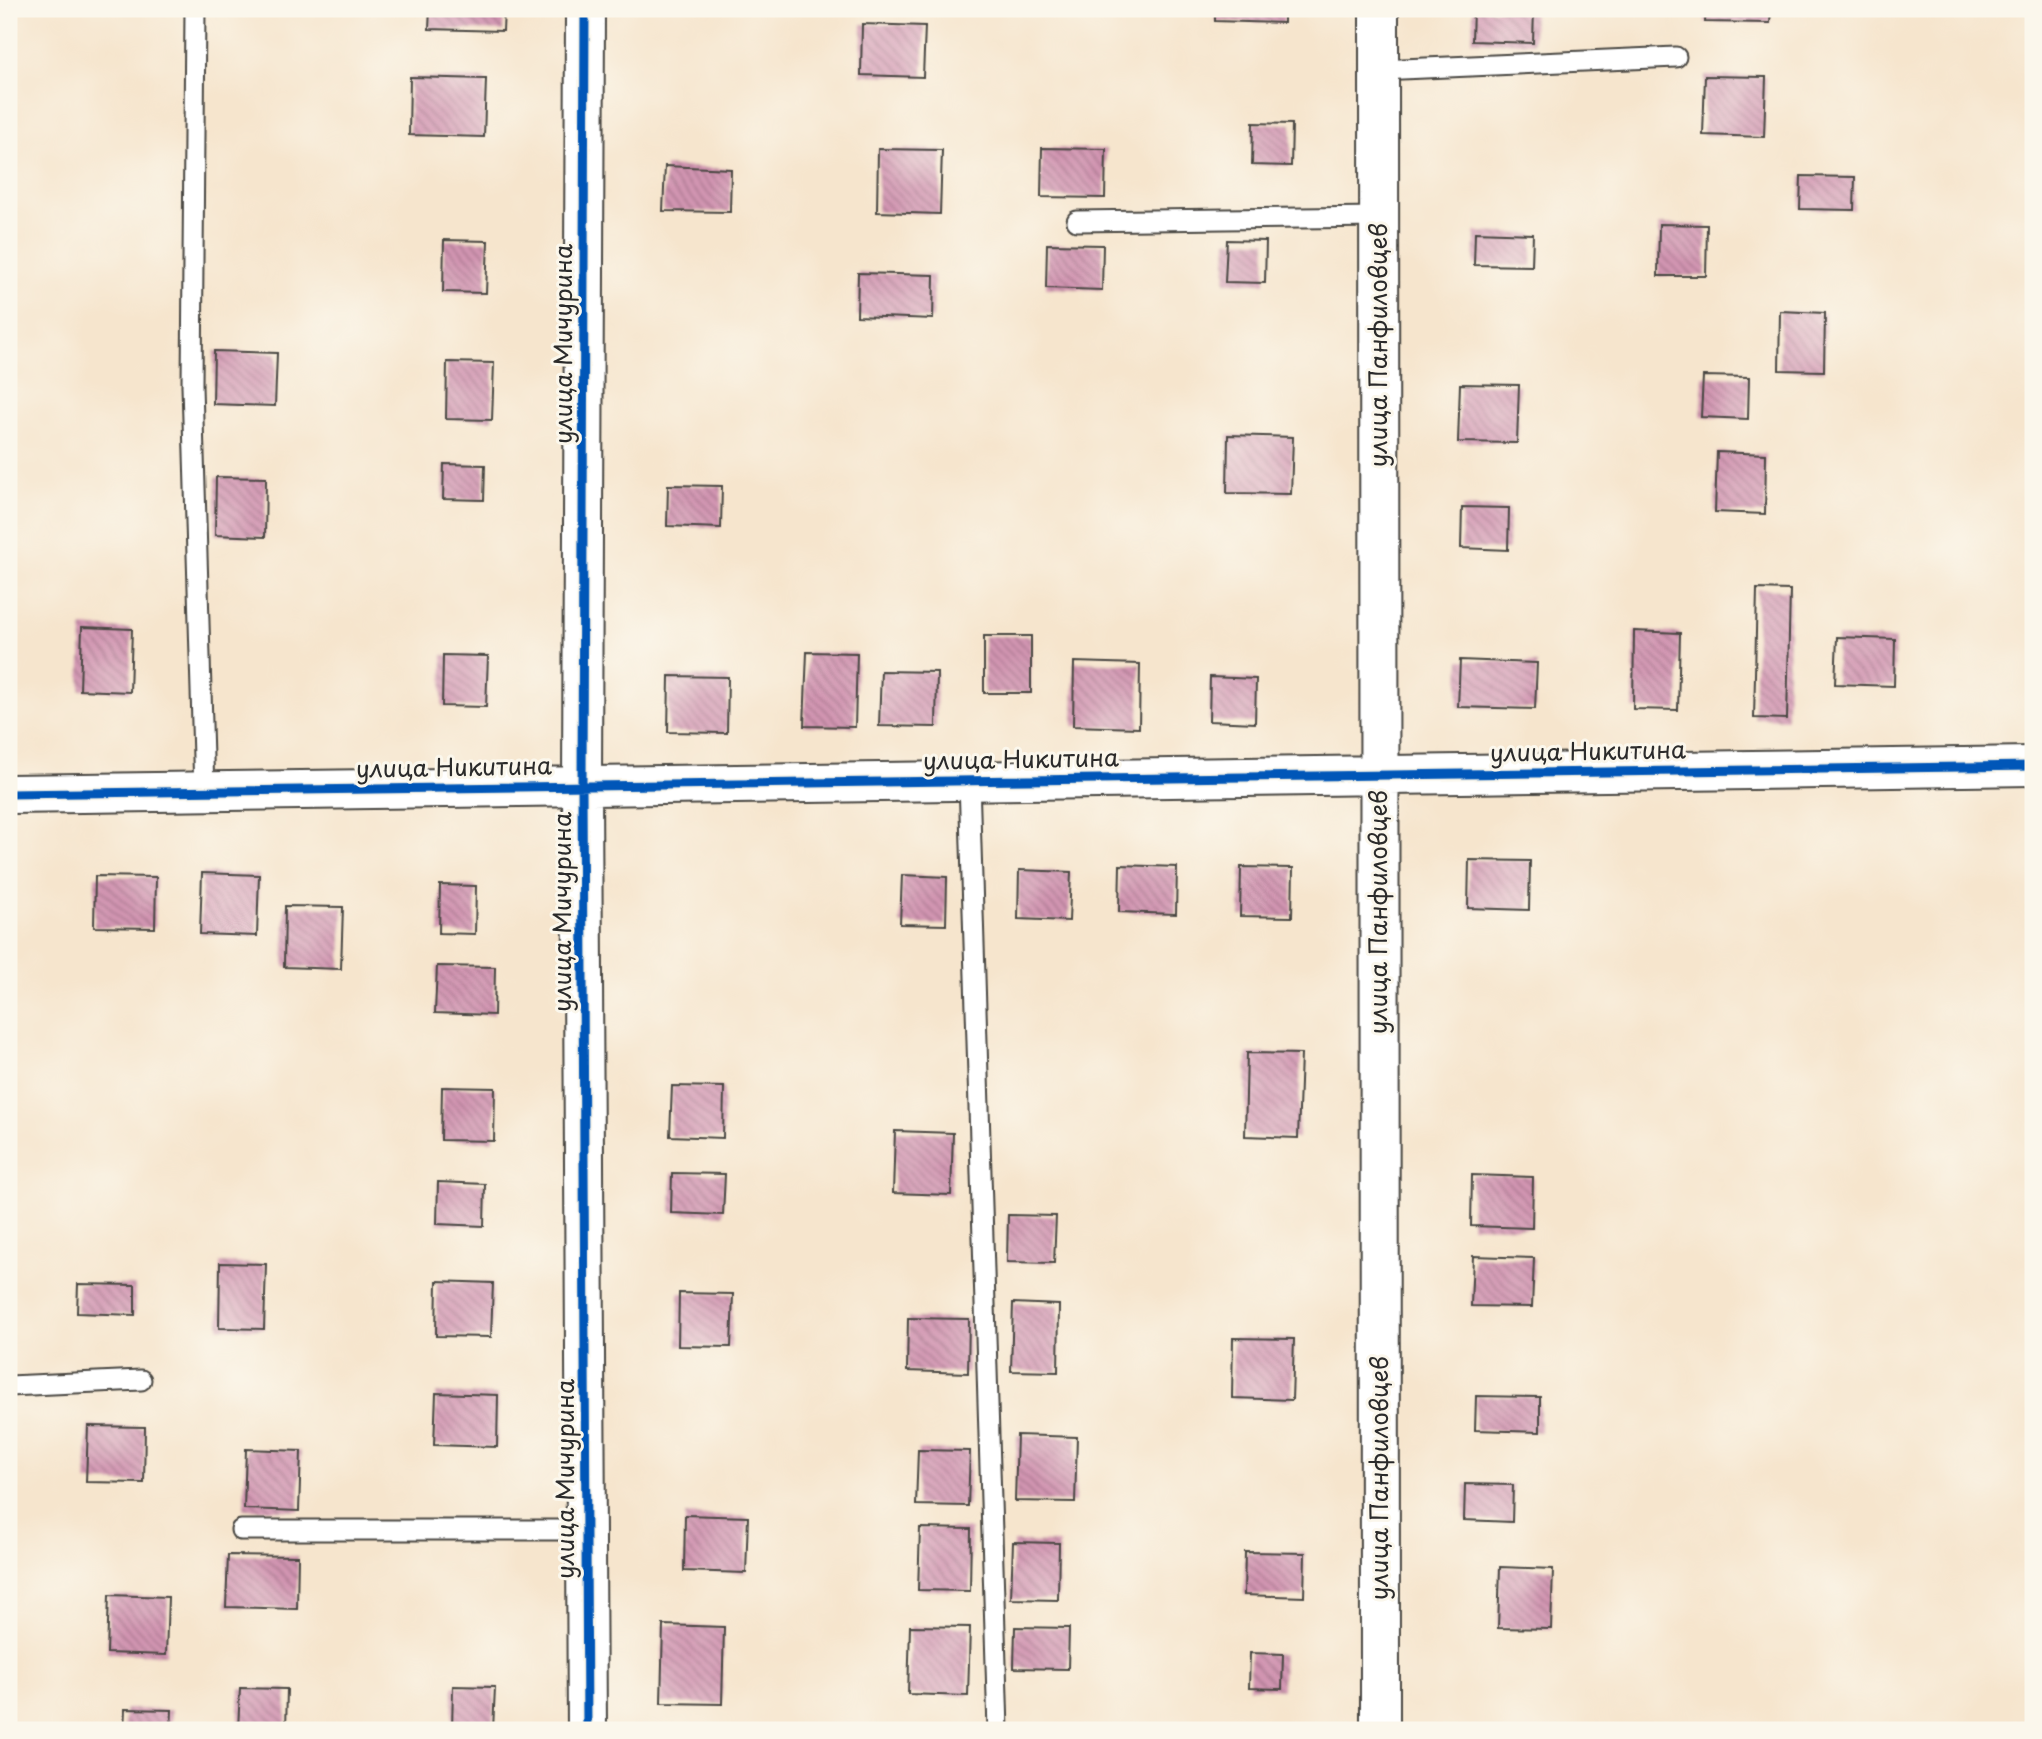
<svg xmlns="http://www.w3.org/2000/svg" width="2042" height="1739" font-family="'Playpen Sans',sans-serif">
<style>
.building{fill:url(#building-back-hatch)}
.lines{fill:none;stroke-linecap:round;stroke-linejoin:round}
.service-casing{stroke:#494743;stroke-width:23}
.minor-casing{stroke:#494743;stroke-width:42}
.service{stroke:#fff;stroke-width:19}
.minor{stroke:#fff;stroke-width:38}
.cycleway-casing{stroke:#fbf7ec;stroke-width:13}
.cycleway{stroke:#0057b8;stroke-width:9}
.labels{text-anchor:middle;stroke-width:6;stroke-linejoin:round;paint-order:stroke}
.street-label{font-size:24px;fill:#2b2b2b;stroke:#fbf7ec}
</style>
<defs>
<pattern id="building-back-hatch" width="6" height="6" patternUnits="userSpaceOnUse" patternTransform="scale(1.75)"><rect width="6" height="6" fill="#d194b1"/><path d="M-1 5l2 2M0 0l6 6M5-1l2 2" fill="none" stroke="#aa7990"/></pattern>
</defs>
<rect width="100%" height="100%" fill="#fbf7ec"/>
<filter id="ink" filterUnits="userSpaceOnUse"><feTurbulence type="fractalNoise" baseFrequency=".0143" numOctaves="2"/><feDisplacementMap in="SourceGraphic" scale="14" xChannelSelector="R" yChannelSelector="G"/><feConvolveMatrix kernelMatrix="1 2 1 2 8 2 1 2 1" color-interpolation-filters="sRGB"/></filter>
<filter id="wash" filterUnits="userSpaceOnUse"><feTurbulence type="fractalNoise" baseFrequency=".00686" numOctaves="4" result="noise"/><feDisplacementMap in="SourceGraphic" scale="28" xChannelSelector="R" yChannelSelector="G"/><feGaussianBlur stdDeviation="1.57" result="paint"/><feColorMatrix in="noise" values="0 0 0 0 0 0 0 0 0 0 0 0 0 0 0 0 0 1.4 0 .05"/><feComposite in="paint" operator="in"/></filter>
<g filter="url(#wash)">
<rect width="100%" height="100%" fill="#f6e5cd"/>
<g id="blocks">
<path class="building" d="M430,9H504L503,31L429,29Z
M1215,9H1284V23L1215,21Z
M1473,9H1534L1533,43L1472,41Z
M1706,9H1771L1770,23L1705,22Z
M862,24L925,26L923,77L861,75Z
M1705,76L1766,77L1764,137L1703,135Z
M410,77L486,79L484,137L409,135Z
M1253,123L1292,124L1291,166L1252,165Z
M1042,148L1106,149L1105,198L1041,197Z
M878,149L942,150L940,214L877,212Z
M665,166L731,169L730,212L663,211Z
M1801,176L1855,177L1854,210L1800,209Z
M1659,224L1707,225L1706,276H1658Z
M1475,232L1533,234L1532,266L1474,265Z
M444,240L488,241L486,293L443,292Z
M1227,240L1266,241L1265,283L1225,282Z
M1047,244L1103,245L1102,290L1046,288Z
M858,273L934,275L933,319L857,316Z
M1780,311L1825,313L1824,371L1779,370Z
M214,351L277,353L275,406L213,404Z
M447,362L494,363L492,420L446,419Z
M1703,376L1749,377L1748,419L1701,417Z
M1460,384L1519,385L1517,443L1458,442Z
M1228,435L1293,437L1291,494L1227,493Z
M1717,452L1766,454L1765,514L1715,512Z
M444,464L485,465L484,500L443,499Z
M216,477L266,478L265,537L215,535Z
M668,485L722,486L721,528L667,526Z
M1462,507L1509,508L1508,550L1461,548Z
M1757,589L1790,590L1787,719L1754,718Z
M82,627L132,629L130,692L80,690Z
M1634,631L1680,633L1678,710L1633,709Z
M984,636H1031V693H984Z
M1837,637L1895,639L1894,686L1835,684Z
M807,652L857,653L855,727L804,726Z
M443,655L488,656L486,707L442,706Z
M1460,660L1537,663L1535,709L1458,707Z
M1074,662L1140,664L1139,728L1073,726Z
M881,671L937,672L936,727L879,726Z
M669,676L728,677L727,733L668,732Z
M1210,677L1256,679L1255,723L1209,721Z
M1469,860L1530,861L1529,910L1468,908Z
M1120,865L1177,867L1176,914L1119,912Z
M1241,867L1293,868L1292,917L1240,916Z
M1019,870L1071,872L1069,921L1018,919Z
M202,873L259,875L257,936L200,934Z
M902,875L947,877L946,925L900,924Z
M95,876L156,877L155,928L94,927Z
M440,885L476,886L475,934L439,933Z
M285,906L343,907L341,969L284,967Z
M437,966L495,967L494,1015L435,1013Z
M1247,1053L1301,1054L1298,1138L1245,1136Z
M672,1086L724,1087L723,1138L670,1136Z
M442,1087L495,1088L494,1141L441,1140Z
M895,1131L953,1133L951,1195L893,1193Z
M672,1173L725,1174L723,1215L671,1213Z
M1472,1175L1533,1177L1532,1228L1471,1226Z
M438,1182L485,1184L484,1226L437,1224Z
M1008,1215L1056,1216L1054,1263L1007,1262Z
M1473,1256L1534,1258L1532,1307L1471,1306Z
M220,1263L266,1264L264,1329L219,1328Z
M437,1281L493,1283L491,1337L436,1336Z
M78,1284L135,1285V1315L77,1313Z
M679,1293L733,1294L731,1347L678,1346Z
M1013,1303L1059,1305L1058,1372L1011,1371Z
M908,1318L969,1319L968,1373L907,1371Z
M1233,1338L1294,1339L1292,1400L1232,1398Z
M436,1393L498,1395L497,1447L434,1445Z
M1476,1396L1540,1397V1432L1475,1430Z
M88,1426L145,1427L144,1483L86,1482Z
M1017,1435L1077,1437L1075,1502L1015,1501Z
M246,1449L301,1451L299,1511L244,1509Z
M918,1450L970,1451L968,1506L916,1505Z
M1465,1484L1513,1485L1512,1522L1464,1520Z
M685,1515L748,1517L746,1573L684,1571Z
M920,1528L971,1529L970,1591L918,1590Z
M1013,1542L1059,1543L1058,1600L1011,1599Z
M1245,1552L1305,1553L1304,1597L1244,1595Z
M228,1555L298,1556L297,1609L226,1607Z
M1500,1567L1553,1569L1551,1629L1498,1628Z
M109,1595L168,1597L166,1655L107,1653Z
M663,1625L724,1627L722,1704L661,1703Z
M910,1626L970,1627L968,1696L908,1694Z
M1015,1627L1069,1628L1068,1669L1014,1668Z
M1250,1653L1283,1654L1282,1689L1249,1688Z
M453,1686L495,1687L493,1730H452Z
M240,1688L287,1689L286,1730H238Z
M125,1709L172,1710L171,1730H124Z"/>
</g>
</g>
<g filter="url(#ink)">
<use href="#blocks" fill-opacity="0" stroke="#494743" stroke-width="2"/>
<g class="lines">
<g class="service-casing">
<path id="service" d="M195,9L192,386L204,791
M1379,70L1676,57
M1077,221L1379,217
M969,780L998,1730
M9,1386L141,1380
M241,1530H586"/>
</g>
<g class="minor-casing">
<path id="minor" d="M585,9L582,786L587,1730
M1379,9L1380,1730
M9,794L2033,766"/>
</g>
<use href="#service" class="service"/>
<use href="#minor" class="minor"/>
<g class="cycleway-casing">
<path id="cycleway" d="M585,9L582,786L587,1730
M9,794L2033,766"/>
</g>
<use href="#cycleway" class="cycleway"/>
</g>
</g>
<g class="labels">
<g class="street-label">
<text transform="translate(564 344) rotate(-90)" y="8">улица Мичурина</text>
<text transform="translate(1379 345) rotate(-90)" y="8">улица Панфиловцев</text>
<text transform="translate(1588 752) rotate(-1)" y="8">улица Никитина</text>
<text transform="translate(1021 760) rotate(-1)" y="8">улица Никитина</text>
<text transform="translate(454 768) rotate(-1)" y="8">улица Никитина</text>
<text transform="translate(563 912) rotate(-90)" y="8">улица Мичурина</text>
<text transform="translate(1379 912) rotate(-90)" y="8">улица Панфиловцев</text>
<text transform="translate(1380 1478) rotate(-90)" y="8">улица Панфиловцев</text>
<text transform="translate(566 1479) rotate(-90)" y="8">улица Мичурина</text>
</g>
</g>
<rect width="2042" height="1739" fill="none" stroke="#fbf7ec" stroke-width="35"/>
</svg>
